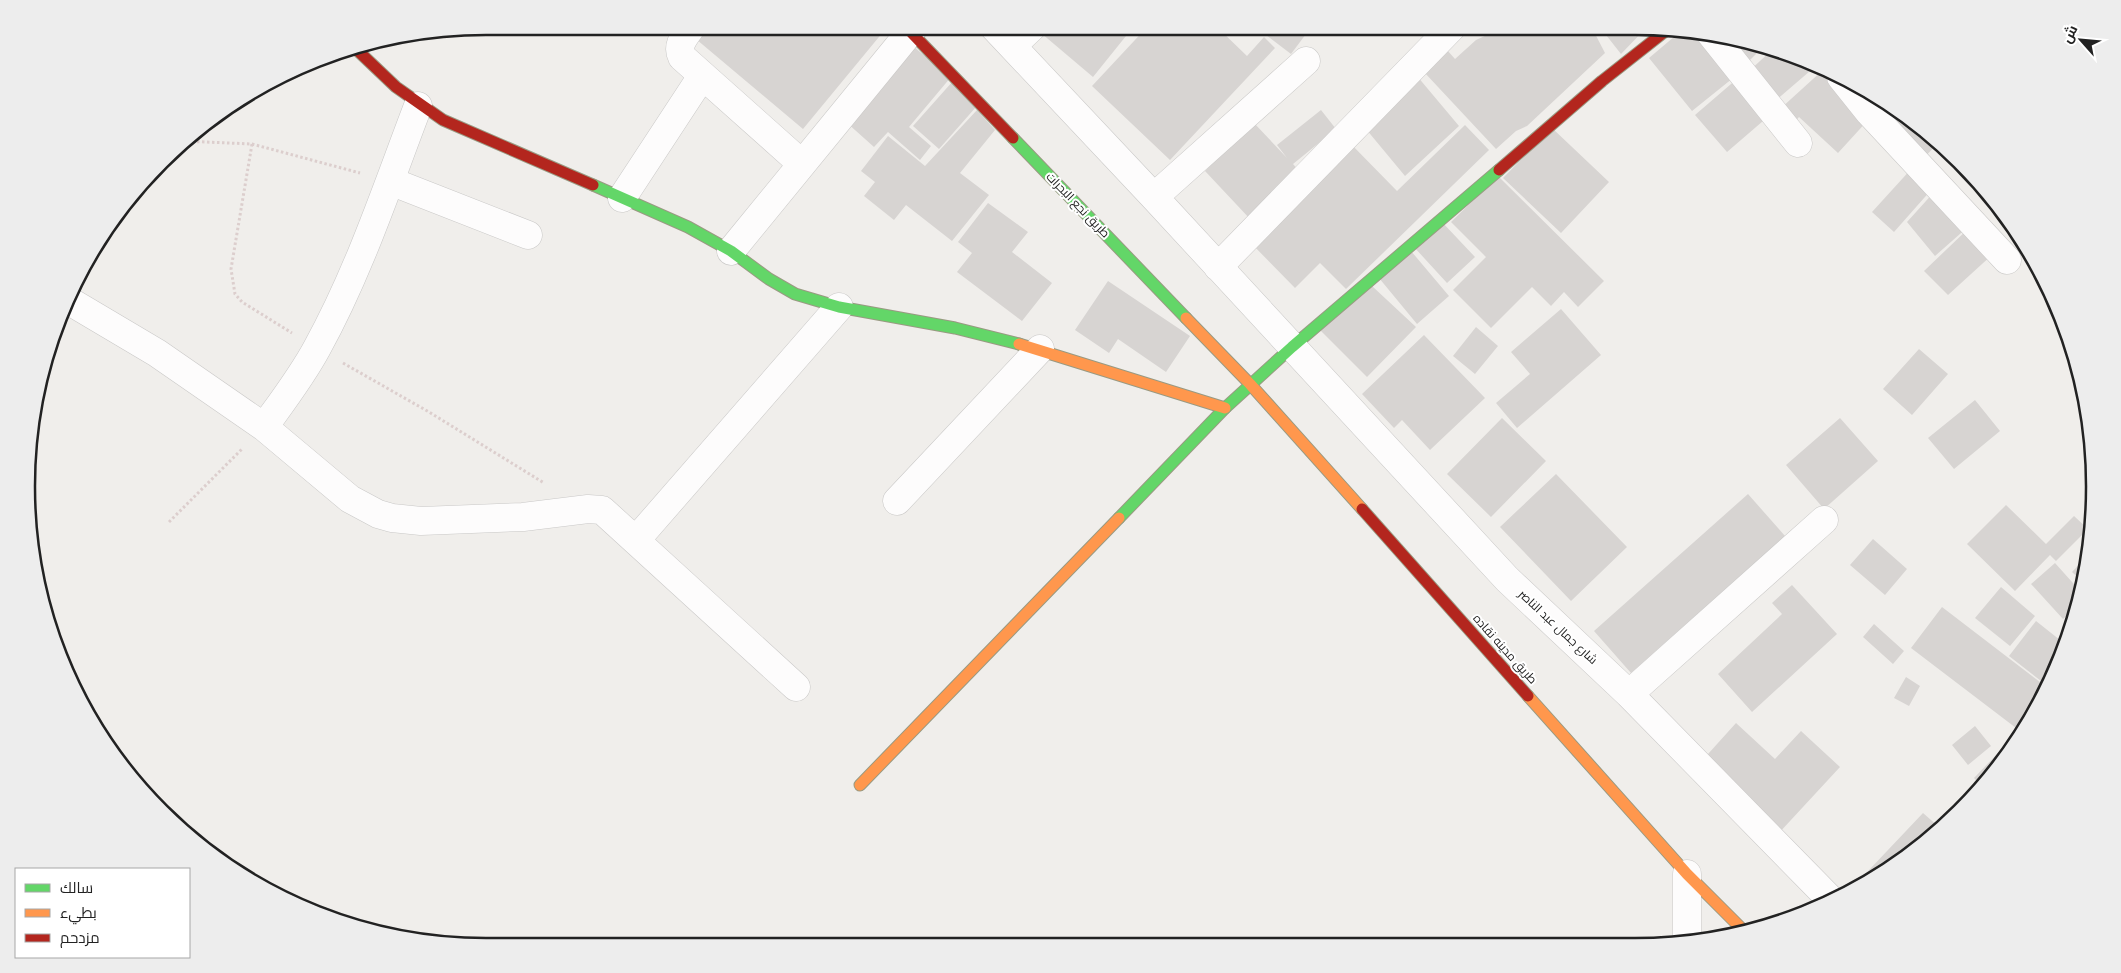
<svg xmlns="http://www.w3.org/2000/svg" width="2121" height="973" font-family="'Nunito Sans',Cairo,sans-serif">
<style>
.building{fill:#d7d4d2}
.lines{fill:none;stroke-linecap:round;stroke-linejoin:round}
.street-casing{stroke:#c9c8c7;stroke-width:29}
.fast-casing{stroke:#999a82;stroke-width:13}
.slow-casing{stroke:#999a82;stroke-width:13}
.jam-casing{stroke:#999a82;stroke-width:13}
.path{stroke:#dccecd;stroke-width:3;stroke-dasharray:2.5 2.5;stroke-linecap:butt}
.street{stroke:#fdfcfc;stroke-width:28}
.fast{stroke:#63d668;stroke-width:11}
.slow{stroke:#ff974d;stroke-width:11}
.jam{stroke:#b3261e;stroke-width:11}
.labels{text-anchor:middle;stroke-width:4;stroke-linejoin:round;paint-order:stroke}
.street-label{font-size:12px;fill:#222;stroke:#fff}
.rim{fill:none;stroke:#222;stroke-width:2.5}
</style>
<rect width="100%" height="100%" fill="#f0eeeb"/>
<path class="building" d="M696,26H782L792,34L798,26H888L803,129L690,34Z
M1048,26H1113L1126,36L1093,77L1041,33Z
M1148,26H1218L1217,27L1247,56L1264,37L1275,48L1170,160L1092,86Z
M1254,26H1312L1291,54Z
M1482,26H1591L1605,53L1527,126L1516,131L1496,149L1424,72L1447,50L1455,59L1476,40L1487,35Z
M1599,26H1635L1647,27L1621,54Z
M1681,31L1705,33L1738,74L1692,111L1649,58Z
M1723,35L1763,47L1747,63Z
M909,43L951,77L909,127L931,146L920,160L888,132L874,147L846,122Z
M1772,50L1817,65L1774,102L1748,72Z
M1824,69L1869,119L1838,153L1799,117L1792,125L1780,109Z
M1417,76L1459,126L1405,176L1361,123Z
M1738,78L1770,115L1727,152L1695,115Z
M953,81L976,107L939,149L913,126Z
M977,110L995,130L960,173L989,195L952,241L906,205L894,220L864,196L875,182L861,171L888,136L925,166Z
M1321,110L1336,129L1293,164L1301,173L1251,220L1205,171L1254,123L1287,158L1277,145Z
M1901,113L1938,143L1921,161L1888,126Z
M1465,125L1489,150L1346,289L1320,263L1295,288L1248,240L1349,142L1397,191Z
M1552,128L1609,182L1561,233L1503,178Z
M1913,167L1932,189L1894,232L1872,212Z
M1498,176L1604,281L1578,307L1564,292L1551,306L1532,287L1491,328L1453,290L1486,257L1451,222Z
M1935,191L1969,226L1935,256L1907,222Z
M988,203L1028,232L1012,252L1052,283L1022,321L957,272L972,253L958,242Z
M1441,221L1475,257L1447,283L1414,247Z
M1970,227L1993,254L1948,295L1924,271Z
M1411,251L1449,296L1417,324L1379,278Z
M1108,281L1190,336L1166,372L1118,339L1109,353L1075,330Z
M1372,286L1416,327L1367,377L1319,329Z
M1561,309L1601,355L1517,428L1496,403L1530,374L1511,352Z
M1476,327L1498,346L1475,374L1453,356Z
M1424,335L1485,398L1430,450L1402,420L1394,428L1362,394Z
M1919,349L1948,374L1912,415L1883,389Z
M1975,400L2000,431L1954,469L1928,438Z
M1502,418L1546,461L1491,517L1447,474Z
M1840,418L1878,461L1824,509L1786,465Z
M1556,474L1627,547L1571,601L1500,527Z
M1748,494L1785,536L1631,673L1594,631Z
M2006,505L2046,544L2074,516L2088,529L2056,561L2050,555L2015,591L1967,544Z
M1873,539L1907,569L1885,595L1850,565Z
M2088,555L2086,576L2084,583L2072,572Z
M2055,563L2081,592L2077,607L2063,619L2031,584Z
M1792,585L1837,634L1752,712L1718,674L1782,614L1772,603Z
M2001,587L2035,616L2010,646L1975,618Z
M1942,607L2040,682L2041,681L2009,656L2036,621L2065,644L2060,662L2020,731L1911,648Z
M1874,624L1904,651L1893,664L1863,637Z
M1906,677L1920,686L1909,706L1894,698Z
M1736,723L1775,759L1801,731L1840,767L1777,835L1699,764Z
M1975,726L1991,746L1968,765L1952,745Z
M1999,752L2005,757L2000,766L1981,785L1974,778Z
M1923,813L1939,827L1915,851L1852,888Z"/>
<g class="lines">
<g class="street-casing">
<path id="street" d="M692,26C685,36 676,45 682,57L802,164
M993,26L1154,197L1507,579L1629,694L1831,900
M1711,34L1798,143
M1012,46L1033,26
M1841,77L1869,112L2007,260
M390,181L528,235
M1154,197L1306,61
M622,198L702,76
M731,251L915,26
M1218,267L1453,26
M71,302L157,353L264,427L350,499L378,514L392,518L421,521L523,517L588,509L602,510L796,687
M264,427C282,402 302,376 317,348C359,272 387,187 418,106
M897,501L1040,349
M636,540L839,307
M1629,694L1824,520
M1687,943V874"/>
</g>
<g class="fast-casing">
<path id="fast" d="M1013,138L1186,318
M593,185L688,227L731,251L769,279L795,294L839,307L955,328L1019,344
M1119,518L1225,408L1292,347L1499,170"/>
</g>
<g class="slow-casing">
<path id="slow" d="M1186,318L1250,384L1362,509
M1019,344L1225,408
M1528,696L1687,874L1743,930
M860,785L1119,518"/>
</g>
<g class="jam-casing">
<path id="jam" d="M905,26L1013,138
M355,48L396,87L443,120L593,185
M1499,170L1602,81L1668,29
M1362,509L1528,696"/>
</g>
<path class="path" d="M182,141L252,144L360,173
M252,144L231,269L235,294L242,302L292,333
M343,363L429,412L544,483
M169,522L243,448"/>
<use href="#street" class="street"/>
<use href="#fast" class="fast"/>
<use href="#slow" class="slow"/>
<use href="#jam" class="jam"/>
</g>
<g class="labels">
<g class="street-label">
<text transform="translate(1078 205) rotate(46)" y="4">طريق نجع البحرات</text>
<text transform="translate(1558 627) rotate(43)" y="4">شارع جمال عبد الناصر</text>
<text transform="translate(1505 649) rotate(48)" y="4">طريق مدينه نقاده</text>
</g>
</g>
<path d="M0 0H2121V973H0ZM486 35H1635A451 451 0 0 1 2086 486V487A451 451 0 0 1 1635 938H486A451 451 0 0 1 35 487V486A451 451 0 0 1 486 35Z" fill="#ededed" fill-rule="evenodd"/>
<path class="rim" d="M486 35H1635A451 451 0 0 1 2086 486V487A451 451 0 0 1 1635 938H486A451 451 0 0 1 35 487V486A451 451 0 0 1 486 35Z"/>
<rect x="15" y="868" width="175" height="90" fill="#ffffff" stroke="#a7a7a7"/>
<rect x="25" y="884" width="25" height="8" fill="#63d668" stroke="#a7a7a7"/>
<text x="60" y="893" font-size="15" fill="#222222">سالك</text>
<rect x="25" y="909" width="25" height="8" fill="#ff974d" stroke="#a7a7a7"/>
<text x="60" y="918" font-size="15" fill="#222222">بطيء</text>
<rect x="25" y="934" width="25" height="8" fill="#b3261e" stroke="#a7a7a7"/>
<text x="60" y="943" font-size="15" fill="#222222">مزدحم</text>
<g transform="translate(2081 40) rotate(297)" stroke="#ffffff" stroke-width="4" paint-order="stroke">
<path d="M0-4L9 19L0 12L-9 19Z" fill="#222222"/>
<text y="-8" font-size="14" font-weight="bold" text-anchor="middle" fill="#222222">ش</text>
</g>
</svg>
